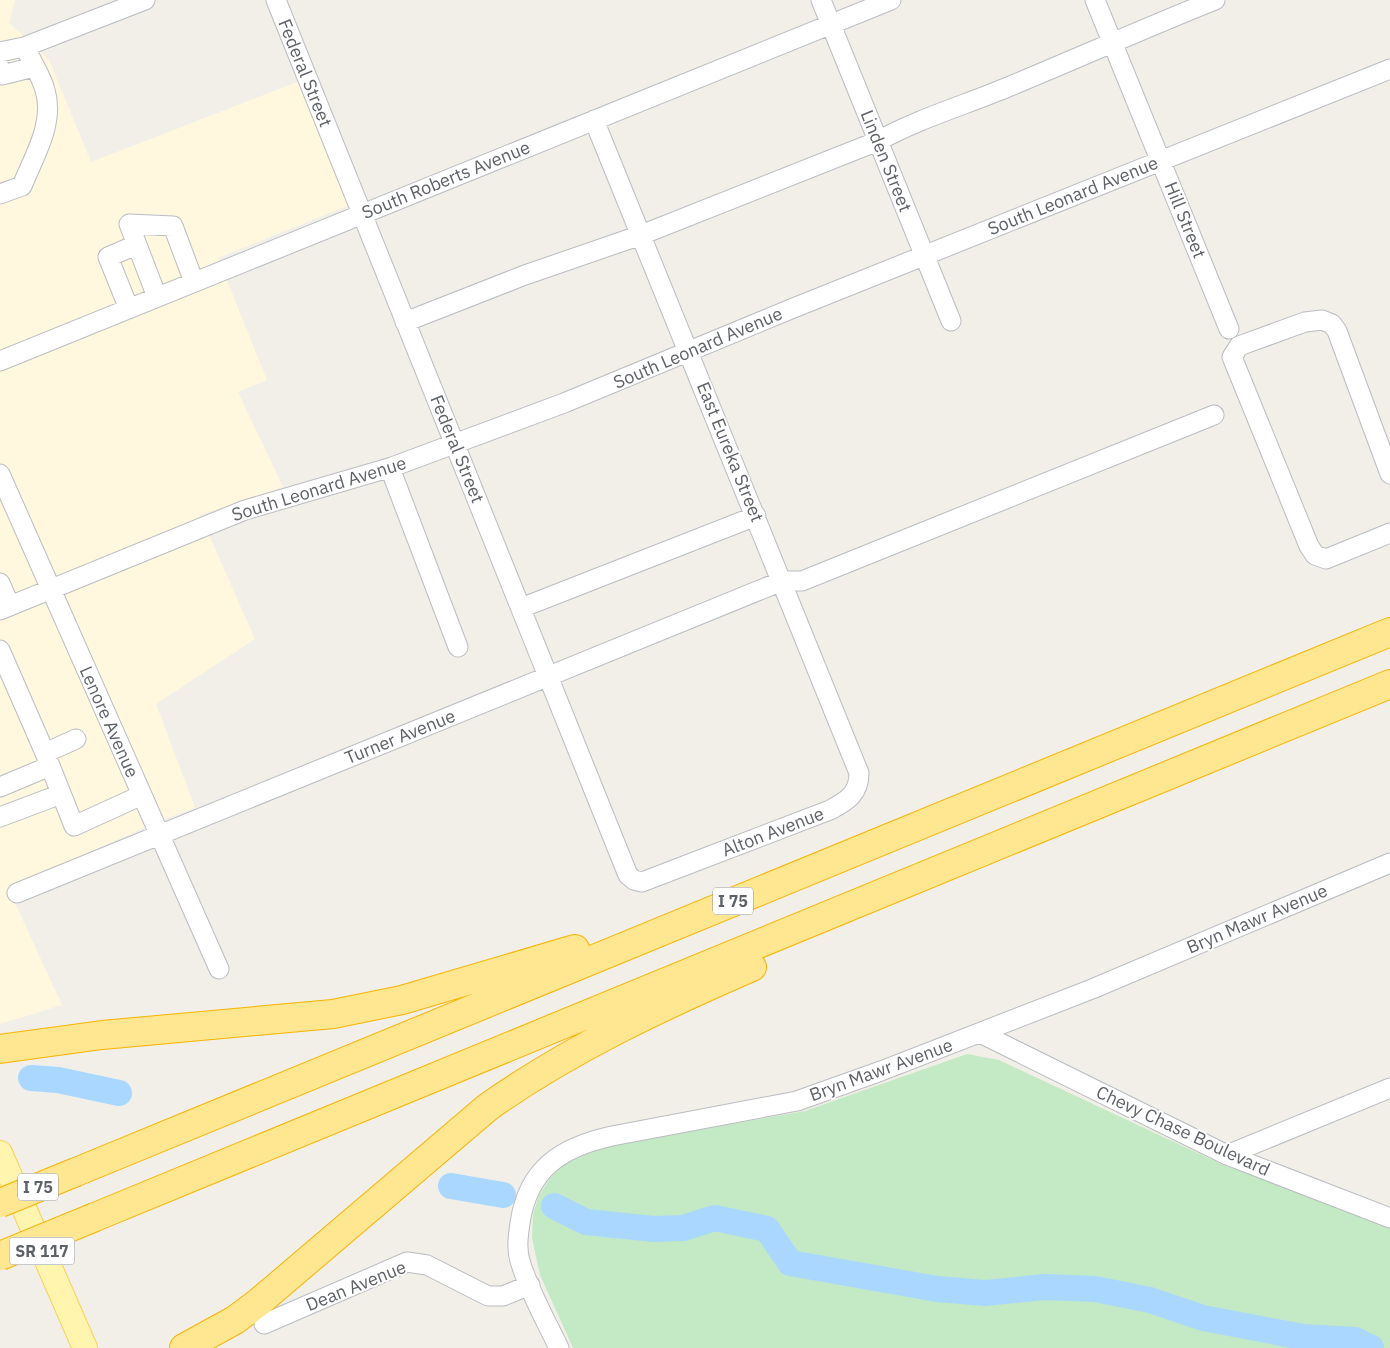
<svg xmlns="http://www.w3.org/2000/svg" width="1390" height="1348" font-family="'IBM Plex Sans',sans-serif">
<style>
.commercial{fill:#fff8df}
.green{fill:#c3eac4}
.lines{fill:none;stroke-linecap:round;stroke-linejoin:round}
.river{stroke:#aad7ff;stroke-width:26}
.minor-casing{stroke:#b9bcc1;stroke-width:21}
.major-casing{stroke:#fad158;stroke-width:26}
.highway-casing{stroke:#f9b300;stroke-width:30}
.minor{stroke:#fff;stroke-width:19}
.major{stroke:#fff5af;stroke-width:24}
.highway{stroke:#ffe691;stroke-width:28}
.highway-bridge-casing{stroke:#f9b300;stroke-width:30;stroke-linecap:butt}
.highway-bridge{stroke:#ffe691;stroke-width:28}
.labels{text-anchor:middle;stroke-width:4;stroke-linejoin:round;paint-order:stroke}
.shield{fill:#fff;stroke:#8e9195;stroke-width:1}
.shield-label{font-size:16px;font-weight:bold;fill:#5e6268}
.street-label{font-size:18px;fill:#5e6268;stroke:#fff}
</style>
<rect width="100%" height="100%" fill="#f1efe7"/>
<path class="commercial" d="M0,0H15L9,23L49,60L91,162L313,76L367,198L218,258L267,380L238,392L283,487L200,515L255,639L156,704L195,808L157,822L8,888L62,1005L0,1024Z"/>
<path class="green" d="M967,1054L999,1060L1221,1164L1390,1226V1348H573L540,1275L532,1238L533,1214L539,1195L551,1177L564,1164L578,1155L610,1145L805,1111Z"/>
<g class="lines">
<path class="river" d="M31,1078L58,1080L119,1093
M451,1186L503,1195
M554,1206L586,1222L654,1229L683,1228L715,1218L767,1229L790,1263L937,1289L985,1293L1045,1287L1095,1289L1150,1300L1203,1318L1303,1337L1355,1340L1371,1348"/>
<g class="minor-casing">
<path id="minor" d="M276,0L628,875L634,880L642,882L830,810C847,801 859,794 859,773L594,120
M821,0L951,321
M1095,0L1229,329
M0,52L24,47L145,0
M0,68L2,75L34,67
M0,194L22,186C34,156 55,123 45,90C41,75 31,61 25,47
M157,297L129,224L173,226L194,282
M129,309L108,257L136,245
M405,322L525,275L641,235L878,141C920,118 965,105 1008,87C1078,58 1145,28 1215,0
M0,361L891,0
M390,468L458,647
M0,474L219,969
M1390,474L1337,331L1332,324L1322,320L1305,322L1239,346L1232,357L1309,546L1315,555L1326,559L1390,533
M0,583L10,606
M521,608L756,516
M0,610L245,510L392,467L564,403L791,309L1390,69
M0,650L45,753
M76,739L45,753L74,826L142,795
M0,787L50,766
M0,817L61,794
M17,893L782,581H802L1214,415
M980,1033L1227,1155L1390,1218
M1227,1155L1390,1088
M264,1324L407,1262L427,1265L488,1296H503L530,1285
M559,1348C546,1321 530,1293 521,1264C516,1251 518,1237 520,1223C528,1168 562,1147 612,1136L797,1101L881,1071L1092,989L1390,863"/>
</g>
<g class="major-casing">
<path id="major" d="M0,1153L85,1348"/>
</g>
<g class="highway-casing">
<path id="highway" d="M0,1049L102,1035L333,1014L402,1000L575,949
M76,1172L1390,632
M95,1217L1390,684
M184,1348L235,1320L259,1302L488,1107C570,1049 660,1007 752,967"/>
</g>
<use href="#minor" class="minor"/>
<use href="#major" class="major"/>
<use href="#highway" class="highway"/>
<g class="highway-bridge-casing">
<path id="highway-bridge" d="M0,1203L76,1172
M0,1256L95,1217"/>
</g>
<use href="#highway-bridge" class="highway-bridge"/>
</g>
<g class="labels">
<g class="shield">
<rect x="713" y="887.5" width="40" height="27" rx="4"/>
<rect x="18" y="1173.5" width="40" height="27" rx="4"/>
<rect x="9.5" y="1237.5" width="65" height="27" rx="4"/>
</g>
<g class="shield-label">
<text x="733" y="907">I 75</text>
<text x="38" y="1193">I 75</text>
<text x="42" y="1257">SR 117</text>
</g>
<g class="street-label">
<text transform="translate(305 73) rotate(68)" y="6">Federal Street</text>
<text transform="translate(886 161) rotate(68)" y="6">Linden Street</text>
<text transform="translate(446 180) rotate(-22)" y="6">South Roberts Avenue</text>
<text transform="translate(1073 196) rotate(-22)" y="6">South Leonard Avenue</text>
<text transform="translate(1185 220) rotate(68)" y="6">Hill Street</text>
<text transform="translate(698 348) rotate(-23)" y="6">South Leonard Avenue</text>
<text transform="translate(457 449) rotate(68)" y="6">Federal Street</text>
<text transform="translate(730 452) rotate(68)" y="6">East Eureka Street</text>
<text transform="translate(319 489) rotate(-17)" y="6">South Leonard Avenue</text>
<text transform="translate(109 722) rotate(66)" y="6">Lenore Avenue</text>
<text transform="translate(400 737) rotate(-22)" y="6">Turner Avenue</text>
<text transform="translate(773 832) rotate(-21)" y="6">Alton Avenue</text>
<text transform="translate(1257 919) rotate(-23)" y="6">Bryn Mawr Avenue</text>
<text transform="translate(881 1070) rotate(-20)" y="6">Bryn Mawr Avenue</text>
<text transform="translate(1183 1131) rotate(25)" y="6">Chevy Chase Boulevard</text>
<text transform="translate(356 1286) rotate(-22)" y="6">Dean Avenue</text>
</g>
</g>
</svg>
